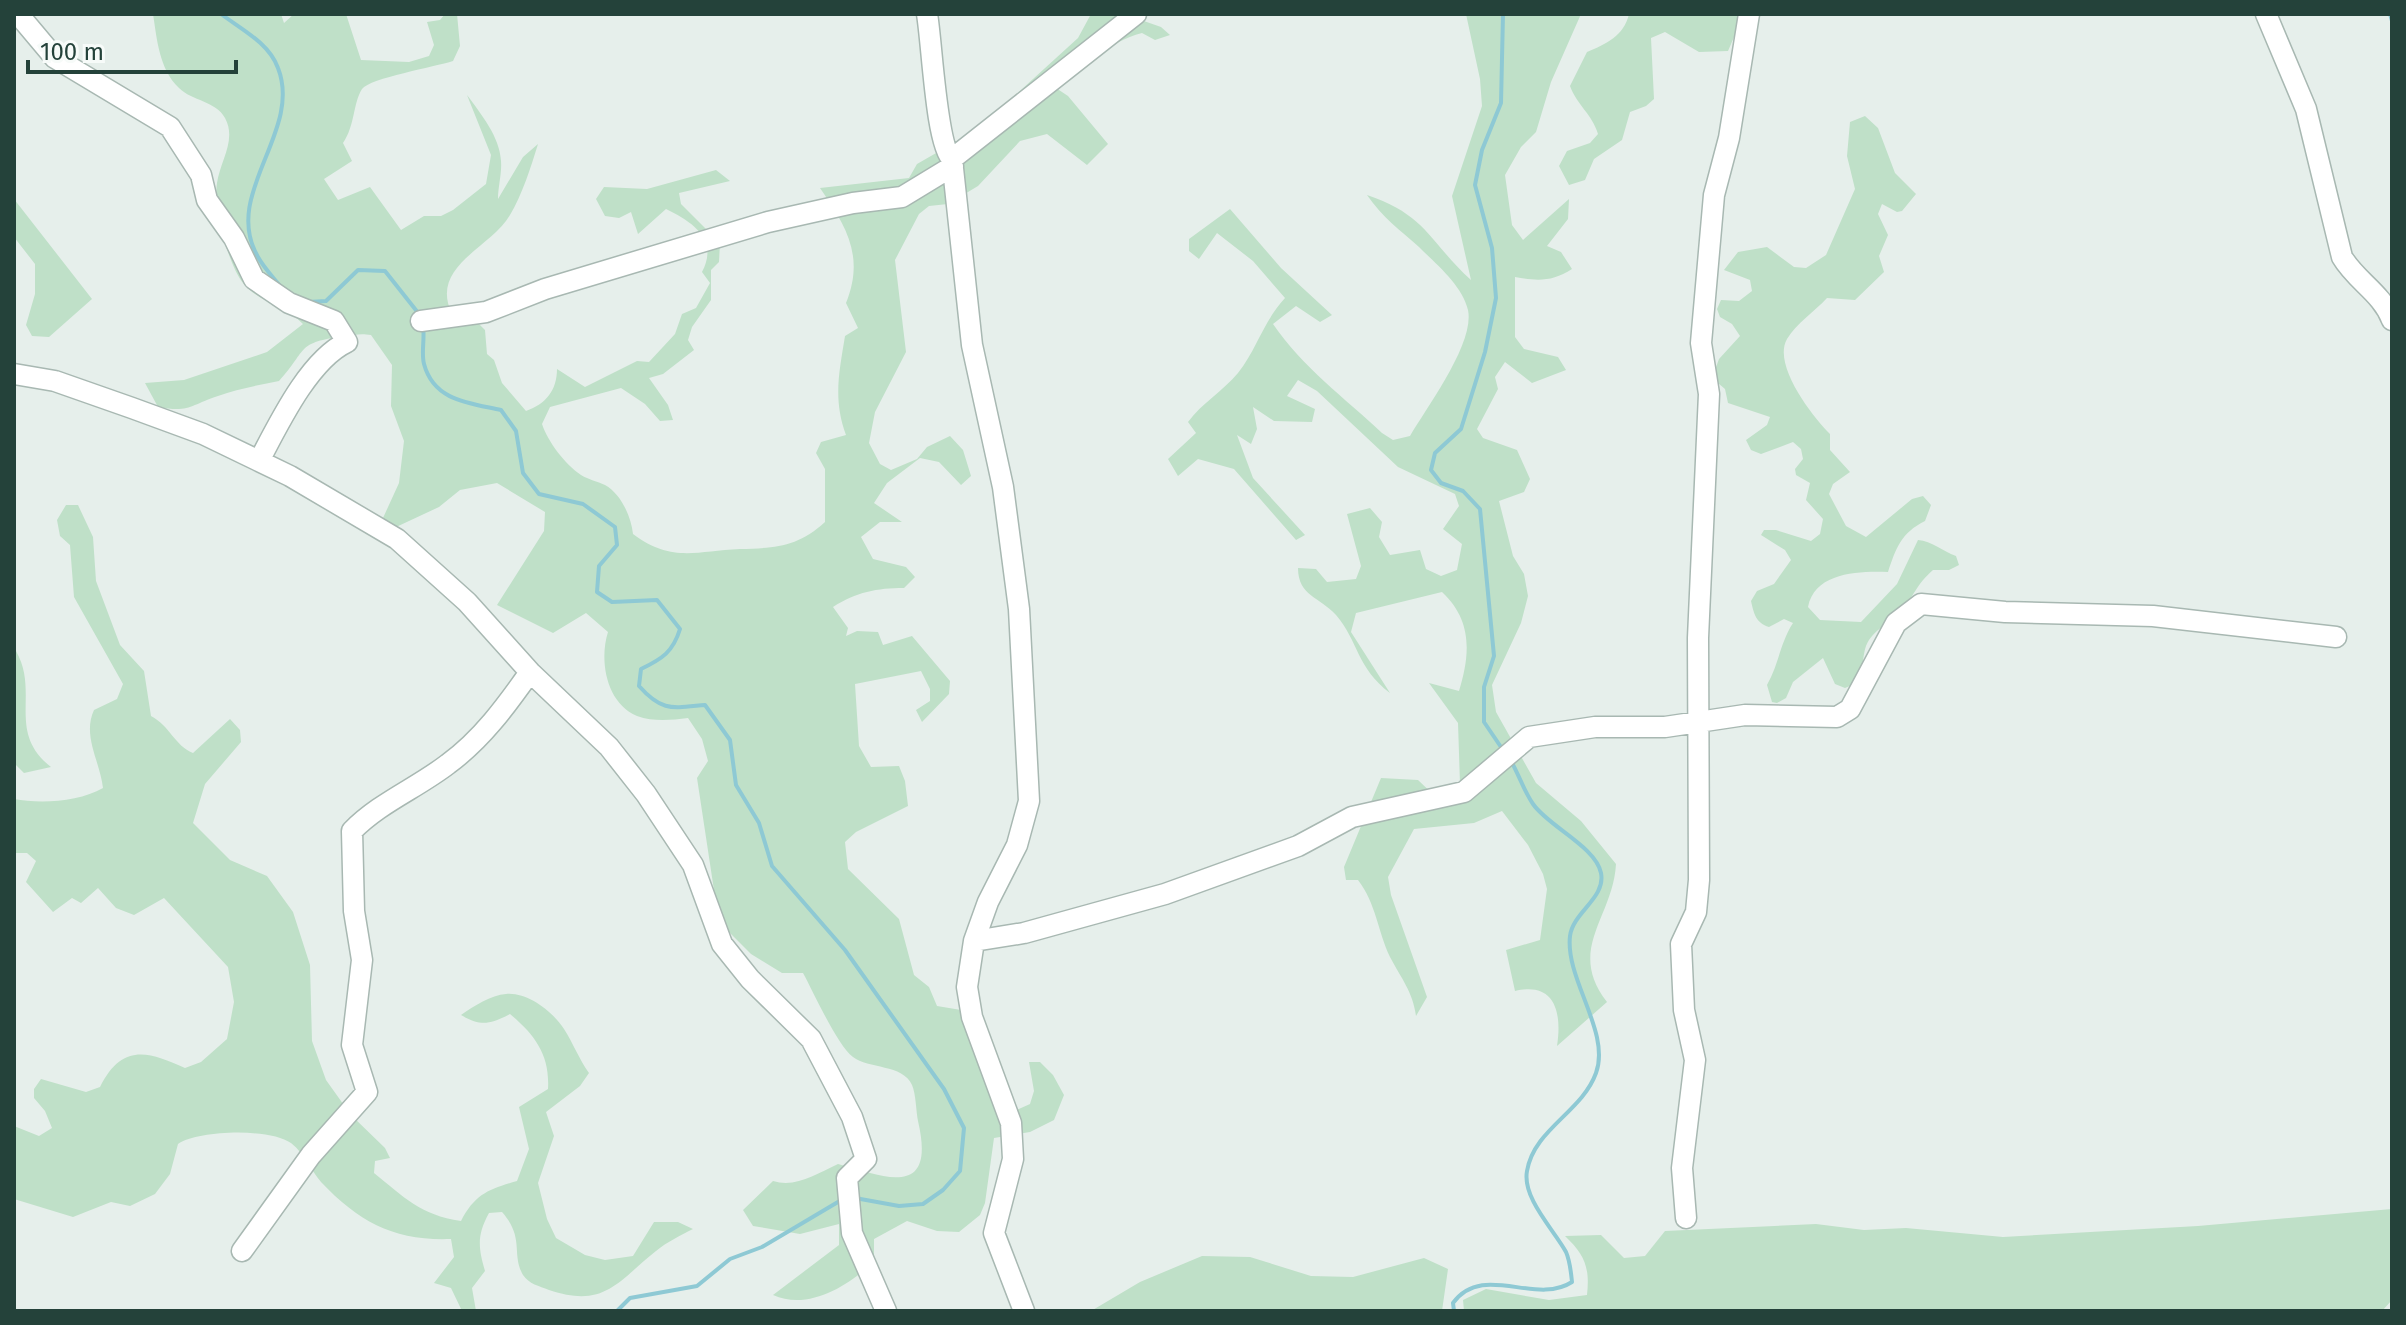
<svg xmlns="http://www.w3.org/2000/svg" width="2406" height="1325" font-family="'Fira Sans',sans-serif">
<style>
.green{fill:#bfe0c8}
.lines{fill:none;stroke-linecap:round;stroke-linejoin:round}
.stream{stroke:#8ec9d4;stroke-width:4}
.minor-casing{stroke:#a8b8b2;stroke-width:23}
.minor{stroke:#fff;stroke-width:20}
</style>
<rect width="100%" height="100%" fill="#e6efeb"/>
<path class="green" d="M153,14H281L284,23L294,14H346L361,60L409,62L429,56L434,45L427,22L440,20L445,14H457L460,46L453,61C435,67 370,78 362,89C353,103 355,126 343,143L352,161L324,179L338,200L370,187L401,230L424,216H441L453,210L486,184L491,155L467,95C481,114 500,137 501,161C502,173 498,187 498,199L523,157L538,144C531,167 522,195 510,215C490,249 429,266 452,314L478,323L485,330L487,354L494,360L502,383L526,411C546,404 557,390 557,369L585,387L637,361L649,362L675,334L682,314L696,308L710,283L702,272C719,240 693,222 666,209L638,234L631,212L619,218L605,216L596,199L604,187L647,189L716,170L730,181L679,193L681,204L720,243L719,262L711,270V300L692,327L688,340L694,350L663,374L649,378L668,405L673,420L660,421L645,404L621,388L550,407L542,424C548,442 565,464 581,475C589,480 597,481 605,485C621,494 631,516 633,534C672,563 695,551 740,549C775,548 798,547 825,522V469L816,453L821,442L846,435C833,400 839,373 845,336L858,328L846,303C865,256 846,226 820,188L909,178L917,164L978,129L1078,38L1091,14H1144L1141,20L1161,27L1170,35L1155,40L1142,33C1108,41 1086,69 1056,88L1068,96L1108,144L1087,165L1047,134L1020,141L978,186L948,204L929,206L919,214L895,260L906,352L875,412L869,443L880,464L891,470L917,459L927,447L950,436L963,450L971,476L961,485L939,462L920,458L887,483L874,503L902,522H880L861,537L873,559L906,567L915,577L904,588C877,588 856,592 833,607L848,628L846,636L857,631L878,632L883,645L912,636L950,681L949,694L922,722L916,710L930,701V689L921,671L855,684L859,746L871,767L899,766L905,781L908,806L856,832L845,842L848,869L899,919L914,975L929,987L937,1006L961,1010L1005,1115L1030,1104L1034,1091L1029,1062H1040L1053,1075L1064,1095L1054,1120L1030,1132L994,1138L985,1203L980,1215L959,1232L937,1231L907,1221L874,1239V1261C849,1286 808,1311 773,1295L839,1245V1224L800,1234L753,1226L743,1210L773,1181C796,1188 816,1174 838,1164C887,1178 936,1198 918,1121C916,1111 916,1094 912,1085C903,1064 868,1069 853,1057C837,1045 814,993 803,973H782L751,954L729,932L717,910L697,778L708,761L702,739L688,718C671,720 654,722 637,716C606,703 599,660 608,632L586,613L553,633L497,605L544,531L545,512L497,483L460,490L439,507L394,528L383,518L399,483L404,441L391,406L392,365L371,335C360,333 355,335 345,336C295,343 309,348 279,381C259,385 237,389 218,396C190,405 190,413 158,407L145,383L184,380L267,352L303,324C286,306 258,302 243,283C228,264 213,207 217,183C220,161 237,140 225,118C216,101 192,101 179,88C159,69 157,39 153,14Z
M1466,14H1581L1551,82L1536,132L1521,147L1505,175L1512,225L1523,240L1569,199L1568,219L1547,246L1561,252L1572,269C1552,282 1537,281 1515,277V337L1524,349L1558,357L1566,370L1532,383L1505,362L1495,377L1498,389L1477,429L1483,438L1517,450L1530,479L1524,492L1499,501L1513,556L1524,574L1528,596L1521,623L1492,685L1496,712L1536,783L1581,821L1616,864C1613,918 1566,949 1607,1002L1557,1046C1562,1014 1556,981 1515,991L1506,950L1540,940L1547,889L1543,874L1528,845L1502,811L1474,823L1414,829L1388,877L1391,895L1427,997L1416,1016C1413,992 1401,978 1390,957C1378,932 1376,903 1358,880H1346L1344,867L1381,778L1418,780L1440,801L1460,784L1458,723L1429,683L1459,691C1470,655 1473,621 1442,592L1356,613L1351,632L1390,693C1356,667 1359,642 1336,615C1320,597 1298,596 1298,568L1316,569L1327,582L1356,579L1361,566L1347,514L1370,508L1382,522L1379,537L1390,555L1420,550L1426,569L1441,576L1457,570L1462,544L1443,529L1459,506L1455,494L1398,467L1317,391L1298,380L1287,396L1315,409L1312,422L1274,421L1253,407L1257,429L1251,444L1237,435L1253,478L1305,535L1296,540L1234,469L1198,459L1178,476L1168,459L1196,433L1188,422C1202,403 1223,391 1238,373C1258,347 1263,322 1285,298L1253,261L1217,233L1199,259L1189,251V239L1230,209L1281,268L1332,315L1320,322L1296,306L1273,324C1303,368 1344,397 1382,433L1393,440L1410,436C1427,407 1475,343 1468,310C1462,285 1436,264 1419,247C1400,230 1382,217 1367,195C1427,215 1430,243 1471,280L1452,196L1482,106L1480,79Z
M1629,14H1744L1728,51L1699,52L1665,32L1651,38L1654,99L1646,106L1630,112L1622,140L1594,159L1585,180L1569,185L1559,166L1567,151L1590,143L1598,134C1592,114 1577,105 1570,86L1587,52C1606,44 1624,36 1629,14Z
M1865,116L1878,128L1895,173L1916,194L1902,211L1897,212L1882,204L1878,214L1888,235L1879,256L1884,272L1855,300L1827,298C1815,311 1796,324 1787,339C1772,365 1813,417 1830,434V450L1850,472L1833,484L1829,494L1846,526L1866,537L1912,499L1923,496L1931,505L1925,521C1901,533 1896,548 1888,572C1859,571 1815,572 1808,607L1820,620L1861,622L1897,584L1918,540C1932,541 1942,551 1956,556L1959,565L1949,570H1933C1916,585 1914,596 1902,610C1891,623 1873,629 1866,646C1860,664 1867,680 1845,688L1835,684L1823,658L1793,682L1786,698L1777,703L1772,702L1767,685C1779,664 1780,643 1793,623L1784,619L1769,627C1756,623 1754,614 1751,601L1757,591L1774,584L1791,560L1785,550L1761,535L1764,530H1776L1811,541L1820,534L1823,519L1806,500L1810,483L1796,475L1795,469L1803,459L1801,449L1793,442L1761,454L1751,450L1746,440L1767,425L1770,417L1728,403L1725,389L1712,378L1719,359L1740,336L1732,324L1720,317L1717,309L1721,300L1739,301L1752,291L1750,280L1724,270L1738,252L1767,247L1794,267L1806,268L1826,255L1855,189L1847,156L1850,122Z
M14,199L92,299L49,337L32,336L26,325L35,294V264L14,237Z
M66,505H78L93,537L96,581L120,645L144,671L151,716C170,726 175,746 193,753L230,719L240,730L241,742L205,784L193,823L230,860L267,876L293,912L310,965L312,1041L326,1080L351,1115L385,1148L390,1158L375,1161L374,1173C404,1197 420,1215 461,1221C475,1194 489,1189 517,1181L529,1149L519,1107L548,1089C550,1055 535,1035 510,1014C491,1024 481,1027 461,1015C474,1006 491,995 506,994C528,992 553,1012 564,1029C573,1043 579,1059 589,1073L580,1086L546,1112L554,1136L538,1183L547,1219L556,1238L585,1255L605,1260L633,1256L654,1222H678L693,1229C681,1235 667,1242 656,1251C618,1281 605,1309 549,1290C539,1286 529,1284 523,1275C511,1254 525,1238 502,1212L489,1213C477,1235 478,1247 485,1271L472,1288L476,1311H462L451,1288L434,1283L454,1257L451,1239C395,1241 360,1223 321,1182C310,1169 305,1154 291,1143C270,1128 199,1130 178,1144L170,1174L155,1194L130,1206L111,1202L73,1217L14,1199V1126L39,1136L52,1128L45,1111L34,1098V1089L41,1079L86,1092L100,1087C122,1043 148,1051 185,1068L201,1062L227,1039L234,1002L228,967L164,898L134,915L116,908L98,888L81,903L72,898L53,912L26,882L36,861L27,853H14V799C40,804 79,802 103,788C100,761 82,736 94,710L117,699L123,684L74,597L70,545L60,536L57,520Z
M16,651C40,693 6,732 51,767L24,773L14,763Z
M2392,1209V1300L2382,1311H1464L1463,1300L1486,1289L1549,1300L1587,1295C1590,1268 1585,1255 1565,1236L1601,1235L1624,1258L1645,1256L1665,1231L1816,1224L1864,1230L1906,1228L2003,1237L2198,1226Z
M1202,1256L1250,1257L1311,1276L1353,1277L1424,1258L1448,1269L1442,1311H1091L1140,1282Z"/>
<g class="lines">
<path class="stream" d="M221,14C241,29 269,43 278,68C303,132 221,194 258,257C264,268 273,277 281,287
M1503,14L1501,103L1482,150L1475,185L1492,248L1496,298L1485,352L1461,429L1435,453L1431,470L1441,483L1463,491L1480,509L1494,656L1484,687V722L1503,750
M2390,14L2392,21
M309,302L326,301L358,270L385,271L419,314
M423,326C425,338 421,353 424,364C434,401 469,403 501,410L516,431L523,473L539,494L583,504L615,527L617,545L599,566L597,592L612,602L657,600L680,629C673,652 662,659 641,669L639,686C662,712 672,708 705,705L730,740L736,785L759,823L772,866L845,950L944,1089L964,1128L960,1171L943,1190L923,1204L899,1206L855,1198
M617,1311L630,1298L697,1286L730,1259L762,1247L843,1199
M1454,1311L1453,1303C1483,1262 1535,1306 1572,1282C1571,1272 1570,1261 1566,1252C1554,1230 1522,1198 1527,1171C1534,1129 1582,1112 1596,1073C1611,1032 1565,979 1570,936C1573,912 1606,898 1601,873C1596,847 1548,826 1533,804C1524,791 1519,775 1511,761"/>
<g class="minor-casing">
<path id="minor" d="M18,14L55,58L170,127L201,175L207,200L234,238L254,279L289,303L334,321L347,342C309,360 279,423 259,461
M927,14C932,42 936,145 952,159L972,345L1003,487L1019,609L1029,801L1017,845L988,902L974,941L967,987L972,1017L1011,1123L1013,1159L994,1233L1024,1311
M2266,14L2306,109L2342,257C2356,281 2382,293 2392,320
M952,159L1136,14
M421,321L486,312L545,289L768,222L853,203L902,197L953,166
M14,374L55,381L132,408L203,434L290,476L397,539L467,602L530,672L609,747L646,794L693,865L722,944L750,979L811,1039L852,1117L866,1159L847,1178L852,1233L886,1311
M974,941L1024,933L1165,894L1298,846L1352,817L1464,792L1529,737L1595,727H1665L1745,715L1837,717L1850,709L1896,623L1921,604L2005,612L2153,616L2336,637
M1686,1218L1682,1168L1695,1060L1684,1010L1681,944L1696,912L1699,880L1698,638L1709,394L1701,343L1714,195L1729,138L1749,14
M242,1251L311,1155L367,1092L352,1045L362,960L354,911L352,831C379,803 417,788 448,764C482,739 506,706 530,672"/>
</g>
<use href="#minor" class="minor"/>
</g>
<rect width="2406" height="1325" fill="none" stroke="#24423a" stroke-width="32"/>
<path d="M28 60v12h208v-12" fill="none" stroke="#24423a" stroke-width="4"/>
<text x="40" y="60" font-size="24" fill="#24423a" stroke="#f7fbf9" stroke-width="6" paint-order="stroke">100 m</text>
</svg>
